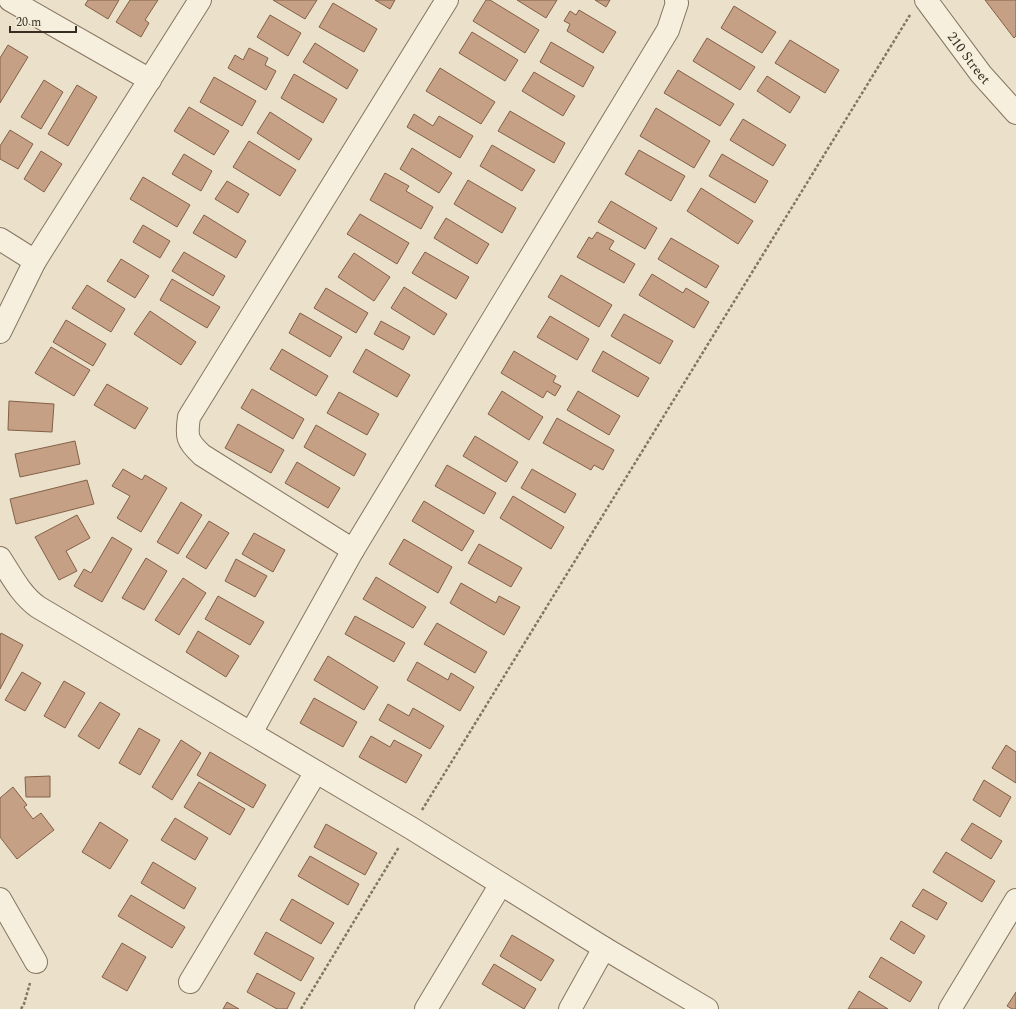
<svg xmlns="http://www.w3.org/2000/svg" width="1016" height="1009" font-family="Spectral,serif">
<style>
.building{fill:#c5a084;stroke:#836048}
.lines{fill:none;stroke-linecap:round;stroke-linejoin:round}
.minor-casing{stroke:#867560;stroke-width:24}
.path{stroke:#867560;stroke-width:2.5;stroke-dasharray:3 2;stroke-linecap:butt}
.minor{stroke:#f6efdd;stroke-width:22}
.labels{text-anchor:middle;stroke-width:3.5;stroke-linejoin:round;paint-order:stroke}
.street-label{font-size:14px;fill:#382d22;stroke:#f3ecd9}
</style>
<rect width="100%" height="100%" fill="#ebe1ca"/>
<path class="building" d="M88,0H119L108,19L85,5Z
M130,0H158L145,20L149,23L141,37L116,22Z
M273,0H317L305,19Z
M375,0H395L390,9Z
M486,0H490L539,30L525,53L473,21Z
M517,0H557L546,18Z
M595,0H610L606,7Z
M985,0H1016V36L1014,38Z
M333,3L377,29L364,52L319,27Z
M734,6L776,32L762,53L721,28Z
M579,10L616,32L603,53L567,31L570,24L564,21L570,11L576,15Z
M270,15L301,33L288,56L257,37Z
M472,32L518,60L505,81L459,53Z
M707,38L755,67L740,90L693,61Z
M790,40L839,70L825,93L775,63Z
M551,42L594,67L583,87L540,62Z
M315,43L358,70L347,89L303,62Z
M8,45L28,57L0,103V58Z
M249,48L268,58L265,65L276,71L266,90L228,68L235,55L243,60Z
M440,68L495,102L481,124L426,91Z
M678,70L734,104L720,126L664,93Z
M534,72L575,96L563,116L522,91Z
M294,74L337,99L323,123L281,98Z
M767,76L800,97L790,113L757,91Z
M214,77L256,101L242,126L200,102Z
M44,80L63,92L41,129L21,117Z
M77,85L97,97L68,146L48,134Z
M189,107L229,131L214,155L174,131Z
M656,108L710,141L694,168L640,136Z
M510,111L565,143L554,163L498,131Z
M270,112L312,139L299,160L257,133Z
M414,114L433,126L439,116L473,136L460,158L407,127Z
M743,119L786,145L773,166L730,140Z
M10,130L33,144L18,169L0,159V146Z
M249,141L296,170L280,196L233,167Z
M492,145L535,170L522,191L480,166Z
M412,148L452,173L439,193L400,169Z
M639,150L685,176L671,201L625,174Z
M41,151L62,164L44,192L24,179Z
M184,154L212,171L201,191L172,174Z
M722,154L768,181L755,203L709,176Z
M385,173L409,186L406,191L433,207L421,229L370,200Z
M143,177L190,205L177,227L130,199Z
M468,180L516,208L502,233L454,204Z
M227,181L249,194L238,213L215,199Z
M701,188L753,221L738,244L687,211Z
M611,201L657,228L645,249L598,222Z
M360,214L409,243L397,264L347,234Z
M204,215L246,241L236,258L193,233Z
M446,218L489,244L477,264L434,238Z
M143,225L170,241L160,258L133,242Z
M597,232L614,241L609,249L635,264L624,283L577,257L589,237L592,239Z
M671,238L719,266L706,288L658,259Z
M184,252L225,276L213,296L172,271Z
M425,252L469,277L456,299L412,273Z
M354,253L390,277L374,301L338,277Z
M121,259L149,276L135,298L107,281Z
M652,274L683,293L686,288L709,302L694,328L639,295Z
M561,275L612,305L599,327L548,297Z
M172,279L220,307L207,328L160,300Z
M87,285L125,309L111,332L72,308Z
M404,287L447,314L434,335L391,308Z
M326,288L368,313L356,333L314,308Z
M150,311L196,342L181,365L134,334Z
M300,313L342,337L330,357L289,333Z
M624,314L673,341L660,364L611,336Z
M550,316L589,339L577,360L537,337Z
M66,320L106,344L93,366L53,342Z
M381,321L410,337L403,350L374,334Z
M51,347L90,370L74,396L35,373Z
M282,349L328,376L316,396L270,369Z
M366,349L410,375L397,397L353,372Z
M514,351L556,376L553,382L561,386L555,396L547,391L543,398L501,373Z
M603,351L649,378L638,397L592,371Z
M107,384L148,408L135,429L94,405Z
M252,389L304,419L293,439L241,408Z
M502,391L543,417L529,440L488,414Z
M578,391L620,416L609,435L567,410Z
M339,392L379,414L367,435L327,413Z
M9,401L54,404L52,432L8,430Z
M557,418L614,450L603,470L594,465L591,470L543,443Z
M238,424L284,450L271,473L225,448Z
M316,425L366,454L354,476L304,447Z
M475,436L518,462L506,482L463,456Z
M75,441L80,464L20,477L15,454Z
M297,462L340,488L328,508L285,483Z
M447,465L496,493L484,514L435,486Z
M123,469L142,480L145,475L167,488L141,532L117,518L130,496L112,486Z
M532,469L576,494L565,513L521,488Z
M87,480L94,504L16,524L10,499Z
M513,496L564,527L551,549L500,518Z
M424,501L474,531L462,551L412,521Z
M181,502L202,515L178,554L157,542Z
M77,515L90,538L66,551L77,571L59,580L35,537Z
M209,521L229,533L206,569L186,557Z
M254,533L285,550L273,572L242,554Z
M112,537L132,549L102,602L74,586L84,569L91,573Z
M404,539L452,567L438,593L389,564Z
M479,544L522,568L511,587L468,563Z
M146,558L167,571L144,610L122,598Z
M236,559L267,576L255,597L225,581Z
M376,577L426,607L413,628L363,599Z
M183,578L206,593L179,635L155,620Z
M461,583L496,603L499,596L520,607L504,635L450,603Z
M218,596L264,622L250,645L205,619Z
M355,616L405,643L394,662L345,634Z
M437,623L487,652L475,673L424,644Z
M198,631L239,656L226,677L186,652Z
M1,633L23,645L0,689V636Z
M328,656L378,687L364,710L314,680Z
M417,662L448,680L451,673L474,687L460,711L407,680Z
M22,672L41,683L25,711L5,700Z
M64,681L85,693L65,728L44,716Z
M314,698L357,722L343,747L300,723Z
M100,702L120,714L99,749L78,736Z
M388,704L409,716L413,708L444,726L430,749L379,720Z
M139,728L160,740L140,775L119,763Z
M371,736L390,747L394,740L422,755L406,783L359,757Z
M181,740L201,753L172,800L152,787Z
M1006,745L1016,752V783L992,768Z
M210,752L266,785L253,808L197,775Z
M50,776V797H26L25,777Z
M984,780L1011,797L1000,817L973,800Z
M199,782L245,809L230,835L184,807Z
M13,787L27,805L24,807L33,819L41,813L54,830L17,859L0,837V798Z
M175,818L208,838L195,860L161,840Z
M100,822L128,840L110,869L82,852Z
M972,823L1002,841L991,859L961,840Z
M326,824L377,853L365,875L314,847Z
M946,852L995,881L982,902L933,872Z
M310,856L359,884L348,905L298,876Z
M153,862L196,888L184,909L141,883Z
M923,889L947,903L937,920L912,906Z
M131,895L185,927L172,948L118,916Z
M292,899L334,923L321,944L280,920Z
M901,921L925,936L914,954L890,939Z
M266,932L314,958L301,981L254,954Z
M512,935L554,960L541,981L500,956Z
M122,943L146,957L127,991L102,977Z
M881,957L922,982L910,1002L869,977Z
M494,964L536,989L524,1009L482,984Z
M257,973L295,993L287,1009H277L247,992Z
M859,991L888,1009H848Z
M1016,992V1009H1012L1007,1006Z
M227,1002L239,1009H223Z"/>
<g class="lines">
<g class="minor-casing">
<g id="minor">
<path d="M10,0L150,80"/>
<path id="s1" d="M926,0L981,74L1016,113"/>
<path d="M0,239L35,261"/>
<path d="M0,332L35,261L200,0"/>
<path d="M353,550L202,455C187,441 186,437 189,417L447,0"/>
<path d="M0,558C11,575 21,595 38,607L411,828L604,948L707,1009"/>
<path d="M251,733L353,550L668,30L677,3L676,0"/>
<path d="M0,899L36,962"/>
<path d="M190,982L316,772"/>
<path d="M426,1009L501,884"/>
<path d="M570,1009L604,948"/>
<path d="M950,1009L1016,900"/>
</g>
</g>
<path class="path" d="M422,810L910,15
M21,1009L24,1004L30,983
M301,1009L399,847"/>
<use href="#minor" class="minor"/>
</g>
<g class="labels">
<g class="street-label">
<text dy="5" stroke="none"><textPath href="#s1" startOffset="72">210 Street</textPath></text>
</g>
</g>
<path d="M10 26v6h66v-6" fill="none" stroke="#382d22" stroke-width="2"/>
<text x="16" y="26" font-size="12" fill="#382d22" stroke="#f3ecd9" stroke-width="3" paint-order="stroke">20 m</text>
</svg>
